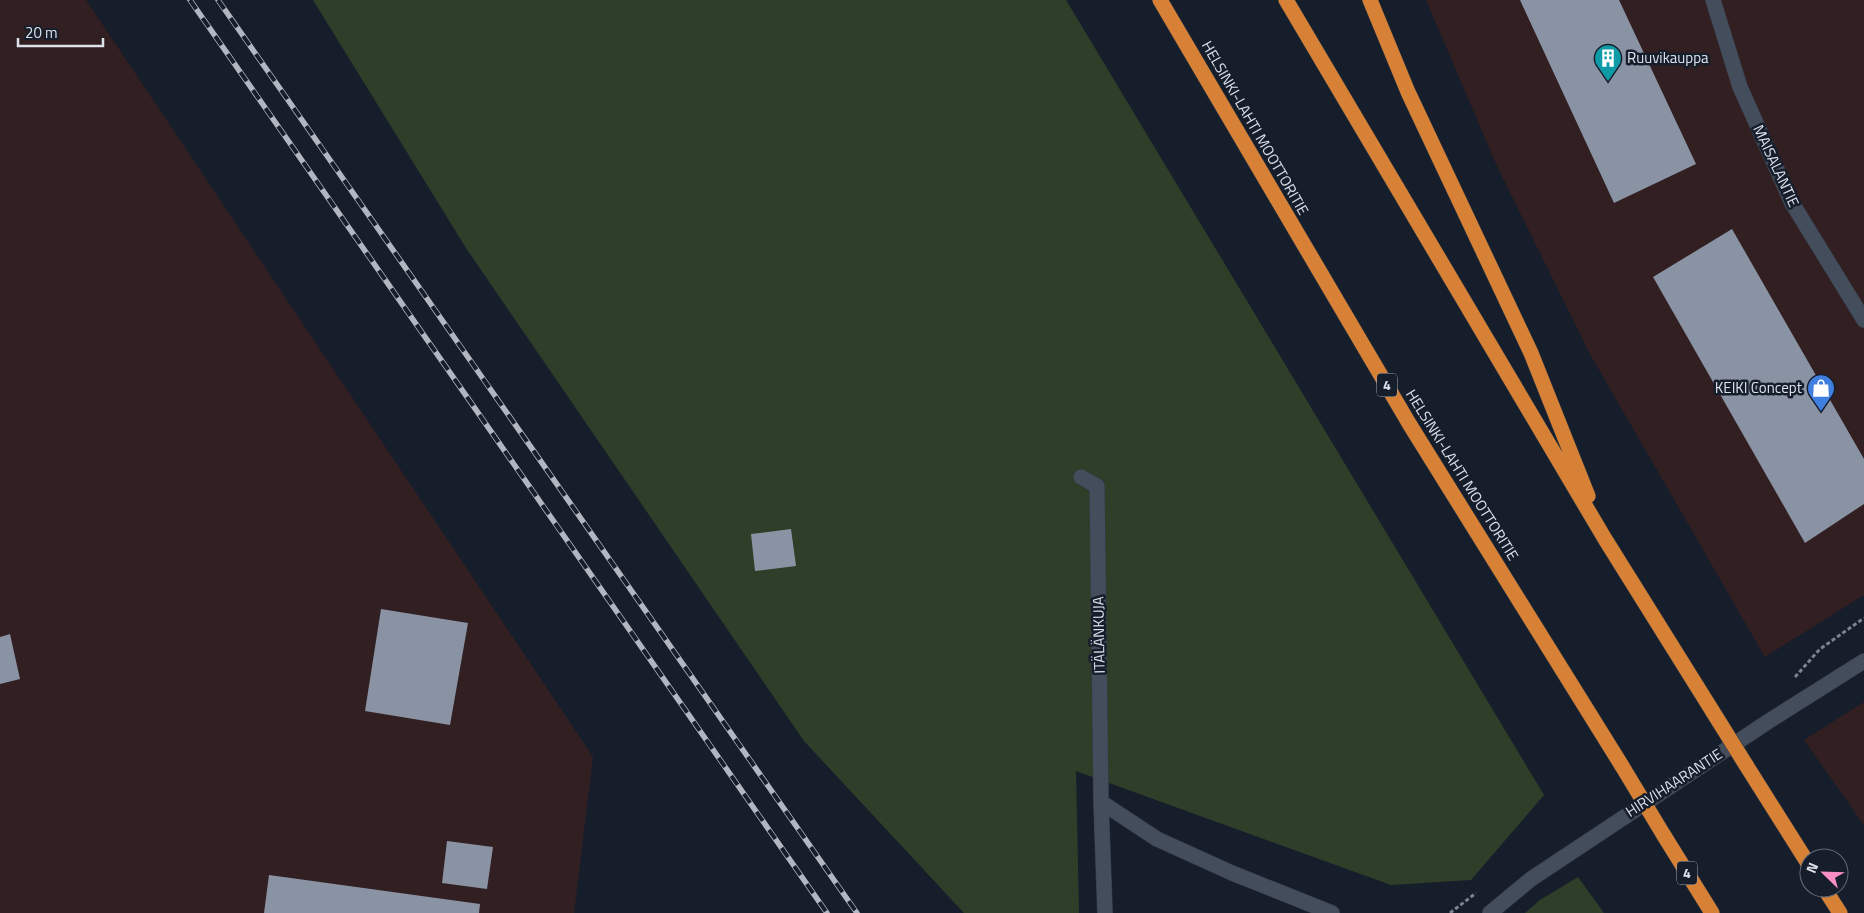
<svg xmlns="http://www.w3.org/2000/svg" width="1864" height="913" font-family="'Titillium Web',sans-serif">
<style>
.industrial{fill:#321f22}
.green{fill:#2f3e29}
.building{fill:#8993a3}
.lines{fill:none;stroke-linecap:round;stroke-linejoin:round}
.street-casing{stroke:#343842;stroke-width:16}
.secondary-casing{stroke:#343842;stroke-width:16}
.highway-casing{stroke:#343842;stroke-width:16}
.path{stroke:#7e848f;stroke-width:3;stroke-dasharray:4 2.5;stroke-linecap:butt}
.street{stroke:#444d5b;stroke-width:15}
.secondary{stroke:#444d5b;stroke-width:15}
.highway{stroke:#d68135;stroke-width:15}
.rail-casing{stroke:#b1b6c0;stroke-width:5.5}
.rail{stroke:#171e2b;stroke-width:4;stroke-dasharray:11;stroke-linecap:butt}
.highway-bridge-casing{stroke:#343842;stroke-width:16;stroke-linecap:butt}
.highway-bridge{stroke:#d68135;stroke-width:15}
.labels{text-anchor:middle;stroke-width:5;stroke-linejoin:round;paint-order:stroke}
.shield{fill:#171e2b;stroke:#a1a6b1;stroke-width:1}
.shield-label{font-size:14px;font-weight:bold;fill:#dce1ea}
.poi-label{font-size:15px;fill:#dce1ea;stroke:#171e2b;text-anchor:start}
.street-label{font-size:15px;fill:#dce1ea;stroke:#171e2b}
</style>
<rect width="100%" height="100%" fill="#171e2b"/>
<path class="industrial" d="M0,0H86L593,757L574,913H0Z
M1426,0H1864V595L1765,657L1590,354L1496,164Z
M1864,702V825L1804,740Z"/>
<path class="green" d="M313,0H1066L1544,795L1471,880L1391,885L1076,771L1079,913H964L804,741L466,248Z
M1578,877L1604,913H1525L1540,900Z"/>
<path class="building" d="M1520,0H1619L1696,164L1614,203Z
M1732,229L1864,459V504L1805,543L1653,277Z
M791,529L796,566L755,571L751,534Z
M381,609L468,623L450,725L365,711Z
M10,634L20,679L0,684V637Z
M447,841L493,847L487,889L442,883Z
M269,875L480,904L479,913H264Z"/>
<g class="lines">
<g class="street-casing">
<path id="street" d="M1713,0L1740,87L1792,203L1864,320
M1081,477L1097,486L1101,802L1157,839L1232,873L1332,913
M1101,802L1105,913"/>
</g>
<g class="secondary-casing">
<path id="secondary" d="M1490,913L1531,879L1769,721L1864,661"/>
</g>
<g class="highway-casing">
<path id="highway" d="M1160,0L1410,425L1622,766
M1286,0L1605,539L1713,712
M1370,0L1408,92L1531,353L1588,496
M1746,765L1809,865
M1663,834L1712,913
M1824,888L1840,913"/>
</g>
<path class="path" d="M1795,677L1820,649L1864,618
M1450,913L1476,893"/>
<use href="#street" class="street"/>
<use href="#secondary" class="secondary"/>
<use href="#highway" class="highway"/>
<g class="rail-casing">
<path id="rail" d="M190,0L827,913
M218,0L857,913"/>
</g>
<use href="#rail" class="rail"/>
<g class="highway-bridge-casing">
<path id="highway-bridge" d="M1713,712L1746,765
M1622,766L1663,834"/>
</g>
<use href="#highway-bridge" class="highway-bridge"/>
</g>
<defs>
<g id="building-pin" transform="scale(1.4375)"><path d="M0 17L-7.5 6A9.5 9.5 0 1 1 7.5 6Z" fill="#0f9aa8" stroke="#171e2b"/><path d="M-4-6H4V6H1V3H-1V6H-4ZM-2.5-4.3h1.7v1.8h-1.7ZM.8-4.3h1.7v1.8H.8ZM-2.5-1h1.7V.8h-1.7ZM.8-1h1.7V.8H.8Z" fill="#fff"/></g>
<g id="shop-pin" transform="scale(1.4375)"><path d="M0 17L-7.5 6A9.5 9.5 0 1 1 7.5 6Z" fill="#3f7fe0" stroke="#171e2b"/><path d="M-5-2.5h2.3a2.7 3.5 0 0 1 5.4 0H5L5.5 6h-11ZM-1.5-2.5h3a1.5 2.3 0 0 0-3 0Z" fill="#fff"/></g>
</defs>
<g fill-rule="evenodd">
<use href="#building-pin" x="1608" y="58"/>
<use href="#shop-pin" x="1821" y="388"/>
</g>
<g class="labels">
<g class="shield">
<rect x="1377" y="373.5" width="20" height="23" rx="4"/>
<rect x="1677" y="861.5" width="20" height="23" rx="4"/>
</g>
<g class="shield-label">
<text x="1387" y="390">4</text>
<text x="1687" y="878">4</text>
</g>
<g class="poi-label">
<text x="1627" y="63">Ruuvikauppa</text>
<text x="1802" y="393" text-anchor="end">KEIKI Concept</text>
</g>
<g class="street-label">
<text transform="translate(1255 128) rotate(60)" y="5">HELSINKI-LAHTI MOOTTORITIE</text>
<text transform="translate(1776 166) rotate(65)" y="5">MAISALANTIE</text>
<text transform="translate(1462 475) rotate(58)" y="5">HELSINKI-LAHTI MOOTTORITIE</text>
<text transform="translate(1099 635) rotate(-91)" y="5">ITÄLÄNKUJA</text>
<text transform="translate(1674 783) rotate(-33)" y="5">HIRVIHAARANTIE</text>
</g>
</g>
<g transform="translate(1824 873) rotate(293)"><circle r="24" fill="#171e2b" stroke="#666c77"/>
<path d="M0-4L9 19L0 12L-9 19Z" fill="#fa8fc7"/>
<text y="-8" font-size="14" font-weight="bold" text-anchor="middle" fill="#dce1ea">N</text>
</g>
<path d="M18 38v8h85v-8" fill="none" stroke="#dce1ea" stroke-width="2.5"/>
<text x="25" y="38" font-size="15" fill="#dce1ea" stroke="#171e2b" stroke-width="4" paint-order="stroke">20 m</text>
</svg>
